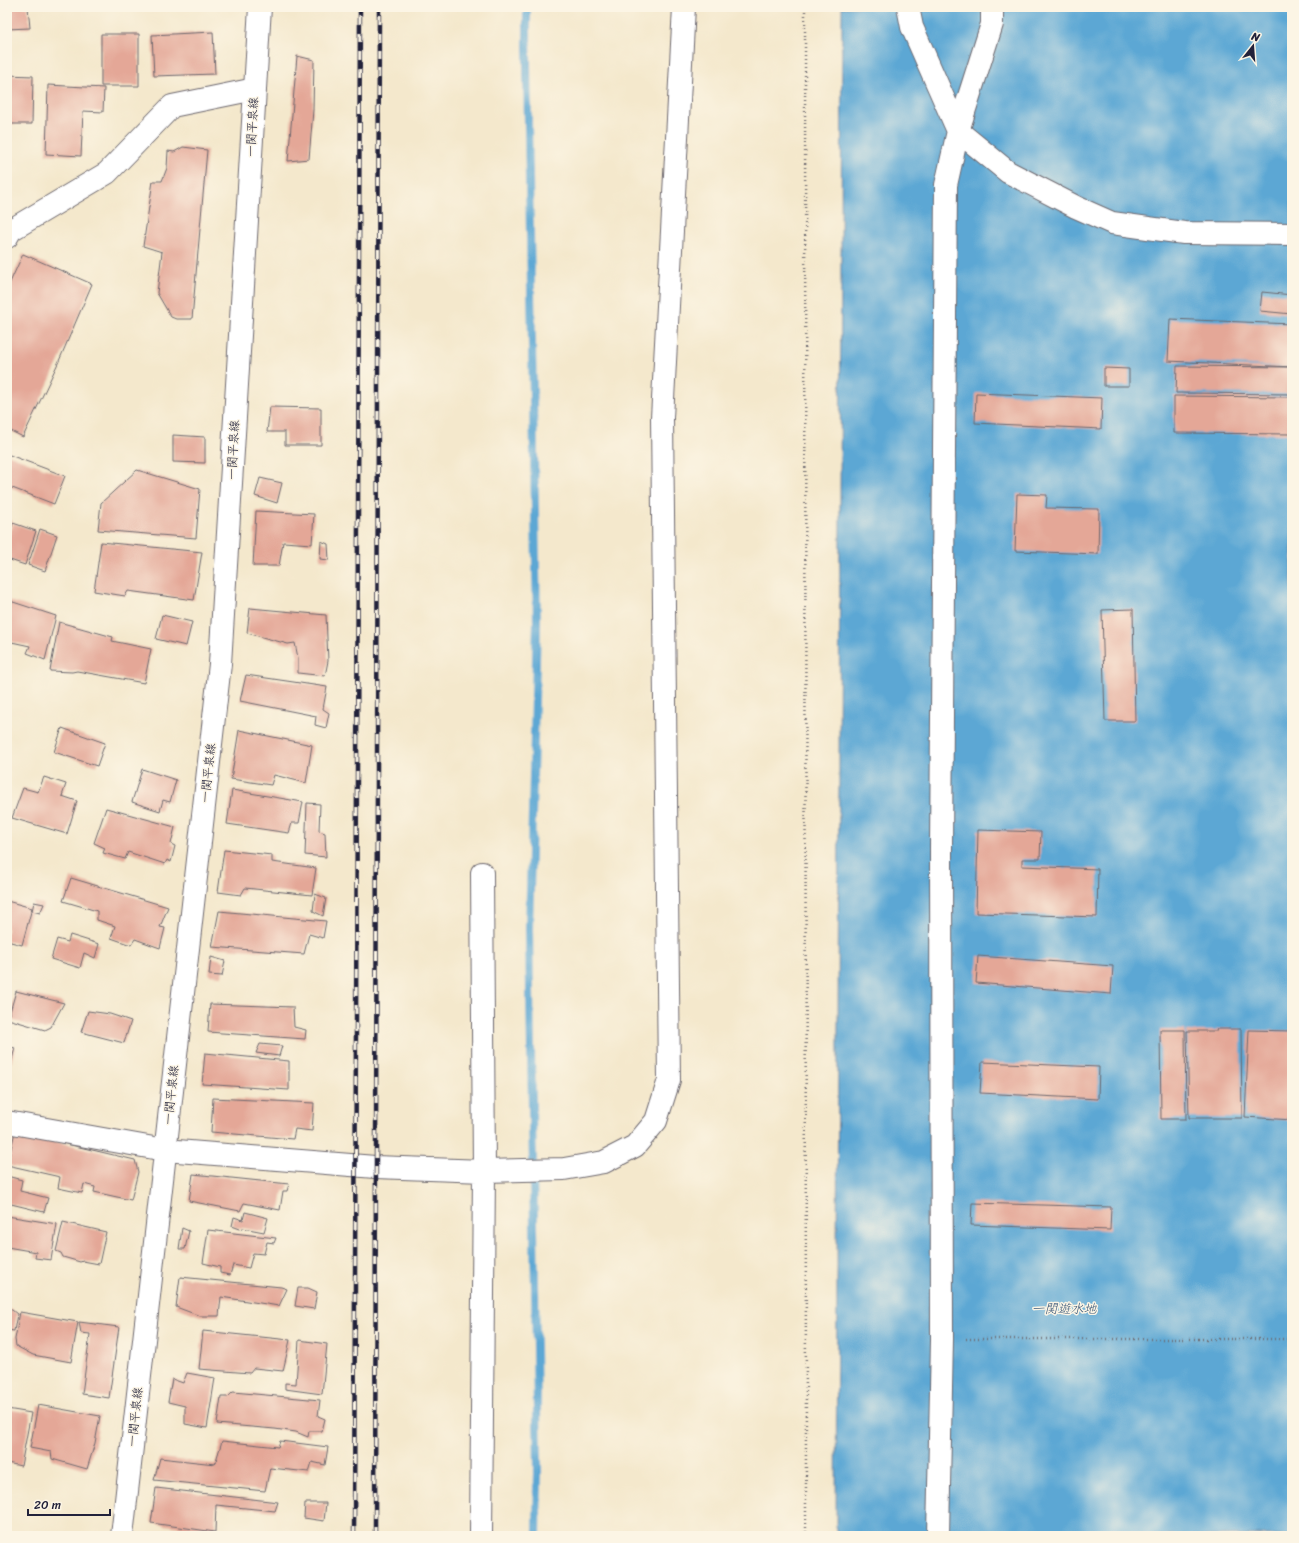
<svg xmlns="http://www.w3.org/2000/svg" width="1299" height="1543" font-family="Sriracha,'Klee One',sans-serif">
<style>
.water{fill:#5ca7d4;stroke:#3f6488}
.lines{fill:none;stroke-linecap:round;stroke-linejoin:round}
.stream{stroke:#5ca7d4;stroke-width:8}
.building{fill:#e4a797}
.minor-casing{stroke:#6c676e;stroke-width:24}
.tertiary-casing{stroke:#6c676e;stroke-width:24}
.secondary-casing{stroke:#6c676e;stroke-width:24}
.path{stroke:#6c676e;stroke-width:2.5;stroke-dasharray:1 3;stroke-linecap:butt}
.minor{stroke:#fff;stroke-width:22}
.tertiary{stroke:#fff;stroke-width:22}
.secondary{stroke:#fff;stroke-width:22}
.rail-casing{stroke:#22223b;stroke-width:4.5}
.rail{stroke:#fcf5e5;stroke-width:3;stroke-dasharray:9;stroke-linecap:butt}
.labels{text-anchor:middle;stroke-width:3;stroke-linejoin:round;paint-order:stroke}
.street-label{font-size:12px;fill:#22223b;stroke:#fcf5e5}
.water-label{font-size:13px;font-style:italic;fill:#395778;stroke:#fcf5e5}
</style>
<rect width="100%" height="100%" fill="#fcf5e5"/>
<filter id="ink" filterUnits="userSpaceOnUse"><feTurbulence type="fractalNoise" baseFrequency=".025" numOctaves="2"/><feDisplacementMap in="SourceGraphic" scale="8" xChannelSelector="R" yChannelSelector="G"/><feConvolveMatrix kernelMatrix="1 2 1 2 8 2 1 2 1" color-interpolation-filters="sRGB"/></filter>
<filter id="wash" filterUnits="userSpaceOnUse"><feTurbulence type="fractalNoise" baseFrequency=".012" numOctaves="4" result="noise"/><feDisplacementMap in="SourceGraphic" scale="16" xChannelSelector="R" yChannelSelector="G"/><feGaussianBlur stdDeviation="0.9" result="paint"/><feColorMatrix in="noise" values="0 0 0 0 0 0 0 0 0 0 0 0 0 0 0 0 0 1.4 0 .05"/><feComposite in="paint" operator="in"/></filter>
<g filter="url(#wash)">
<rect width="100%" height="100%" fill="#f4e8cc"/>
<path class="water" d="M842,7H1292V1536H836Z"/>
<g class="lines">
<path class="stream" d="M527,7V66L537,622L529,929L538,1468L537,1536"/>
</g>
<g id="blocks">
<path class="building" d="M7,7H28L30,28L7,29Z
M213,32L215,74L154,76L152,35Z
M101,34H139V86H101Z
M297,56L314,60L313,110L309,159L288,161Z
M7,75L33,76L32,124H7Z
M48,85L104,88L103,112L83,111L81,156L46,154Z
M183,147L207,150L192,319H176L171,317L157,293L162,252L143,246L153,181H162L167,168L168,151L174,152Z
M23,254L92,284L59,361L23,437L7,429V289Z
M1262,292L1292,295V314L1260,311Z
M1170,319L1292,324V367L1168,361Z
M1177,366L1292,367V394L1176,393Z
M1104,368L1129,369V386H1104Z
M976,393L1102,398L1101,429L975,423Z
M1174,396L1292,397V434L1174,433Z
M270,407L321,408V445H285V432H267Z
M173,435L205,437V463L173,462Z
M7,454L65,476L54,504L7,486Z
M137,470L200,489L196,538L98,530L101,503Z
M260,478L282,483L277,503L255,496Z
M1017,494L1047,495L1046,508L1099,509L1098,554L1015,551Z
M256,511L314,514L312,544L283,542L279,566H253Z
M7,519L12,521L7,534Z
M13,523L36,531L25,565L7,559V541Z
M40,529L57,535L45,571L28,565Z
M321,541L328,544L329,560L320,559Z
M101,542L202,552L194,600L128,591L125,596L94,591Z
M7,600L56,616L45,660L27,653L30,646L7,641Z
M250,608L326,615L328,661L325,676L298,673V658L295,643L288,644L247,633Z
M1133,609L1135,721H1105L1102,610Z
M162,615L192,622L186,646L156,639Z
M59,622L113,637L112,641L151,649L144,683L77,671L72,672L50,671Z
M246,675L327,687L323,709L329,713L326,728L315,725L316,716L240,701Z
M62,728L105,743L97,766L54,752Z
M239,730L312,745L306,783L274,775L271,785L231,779Z
M142,769L176,780L170,802L163,800L160,811L132,802Z
M44,777L66,784L62,796L77,801L67,834L12,818L23,788L38,792Z
M232,790L303,802L299,823H292L289,833L227,824Z
M307,803L320,804L319,831L325,833L326,857L305,855Z
M106,808L175,827L171,844L175,846L171,862L167,860L165,864L128,852L125,859L103,853L105,848L94,843Z
M978,830L1041,832L1040,859H1022V866L1098,869L1097,917L976,913Z
M224,850L272,855V862L316,868L312,895L245,888L241,895L218,892Z
M71,878L168,907L160,927L165,928L160,948L135,939L131,945L111,938L115,926L97,920V911L63,901Z
M315,894L326,898L323,916L313,911Z
M7,901L32,908L22,945L7,941Z
M34,902L44,904L40,913L32,911Z
M219,911L326,921L323,938L309,934L304,954L212,947Z
M70,935L99,944L95,958L84,953L80,968L51,959L57,939L68,942Z
M978,956L1113,966L1111,994L976,983Z
M211,957L225,961L222,976L209,975Z
M16,991L64,1003L51,1027L45,1030L8,1019Z
M210,1004L293,1007L294,1027L306,1030L305,1039L208,1032Z
M88,1011L110,1014L131,1021L124,1043L81,1032Z
M1216,1029H1241L1242,1118H1189L1187,1031H1217Z
M1160,1030H1185L1186,1119H1161Z
M1249,1030L1292,1031V1120L1245,1117Z
M260,1044L282,1046L279,1056L256,1053Z
M7,1046L15,1048L11,1063L7,1062Z
M205,1053L289,1061V1090L202,1084Z
M982,1062L1099,1067L1098,1099L980,1093Z
M213,1098L314,1103L312,1131L295,1129L293,1139L211,1132Z
M15,1132L135,1160L138,1172L131,1200L94,1192L95,1187L84,1184L82,1193L58,1188L60,1177L7,1165Z
M7,1136L11,1137L8,1149H7Z
M193,1174L289,1184L287,1191H283L280,1210L244,1203L240,1211L189,1201Z
M7,1176L22,1180L20,1191L48,1198L44,1212L7,1203Z
M972,1203L1111,1207L1110,1230L971,1225Z
M245,1212L268,1218L264,1232L243,1228L240,1229L232,1226L234,1217L243,1220Z
M7,1216L57,1224L51,1260L35,1258L36,1252L7,1247Z
M63,1222L106,1232L99,1264L83,1261L80,1262L63,1257L61,1253L56,1251Z
M182,1228L189,1231L185,1249H179Z
M208,1230L276,1238L274,1243L267,1242L264,1254L253,1253L249,1268L233,1265L230,1275L220,1273V1267L203,1263Z
M180,1277L281,1287L287,1289L279,1306L221,1297L219,1316H200L176,1307Z
M298,1288H308L317,1292L314,1309L295,1306Z
M7,1309L12,1310L17,1314L14,1331L7,1330Z
M20,1312L78,1322L71,1362L33,1355L16,1346L15,1339Z
M79,1322L119,1327L109,1398L82,1394L90,1334L81,1333Z
M203,1331L290,1340L283,1371L254,1368L250,1373L199,1369Z
M299,1340L327,1344L322,1394L285,1389V1383L296,1384Z
M187,1373L215,1378L207,1428L185,1424V1406L168,1402L172,1379L183,1383Z
M233,1392L320,1400L318,1416L325,1419L322,1431H309L308,1437L296,1432L275,1429L217,1424L221,1397H228Z
M38,1405L100,1416L95,1443L87,1469L52,1459L51,1452L30,1448Z
M7,1409L31,1413L21,1466L7,1463Z
M222,1441L278,1447L280,1441L328,1447L325,1465L312,1462L309,1472L270,1468L265,1491L154,1480L160,1458L215,1464Z
M156,1488L278,1502L275,1511L216,1505L215,1532L151,1523Z
M305,1503H326L324,1521L304,1518Z"/>
</g>
</g>
<g filter="url(#ink)">
<use href="#blocks" fill-opacity="0" stroke="#6c676e" stroke-width="1"/>
<g class="lines">
<g class="minor-casing">
<path id="minor" d="M908,7L912,27L958,131
M7,237L11,230L107,173L172,106L255,89
M7,1122L165,1150L375,1167L484,1171L564,1169L604,1162L635,1146L656,1121L669,1080L662,418L684,7
M481,1536L484,1171L482,873
M938,1536L942,1339L941,849L946,185L958,131L992,24V7"/>
</g>
<g class="tertiary-casing">
<path id="tertiary" d="M958,131L1008,172L1076,207L1112,223L1184,233L1292,234"/>
</g>
<g class="secondary-casing">
<path id="secondary" d="M122,1536L220,664L260,7"/>
</g>
<path class="path" d="M805,7L806,1536
M966,1339H1292"/>
<use href="#minor" class="minor"/>
<use href="#tertiary" class="tertiary"/>
<use href="#secondary" class="secondary"/>
<g class="rail-casing">
<path id="rail" d="M354,1536L360,7
M375,1536L379,7"/>
</g>
<use href="#rail" class="rail"/>
</g>
</g>
<g class="labels">
<g class="street-label">
<text transform="translate(252 127) rotate(-87)" y="4">一関平泉線</text>
<text transform="translate(233 450) rotate(-87)" y="4">一関平泉線</text>
<text transform="translate(208 773) rotate(-84)" y="4">一関平泉線</text>
<text transform="translate(171 1095) rotate(-84)" y="4">一関平泉線</text>
<text transform="translate(135 1417) rotate(-84)" y="4">一関平泉線</text>
</g>
<g class="water-label">
<text x="1064" y="1313">一関遊水地</text>
</g>
</g>
<rect width="1299" height="1543" fill="none" stroke="#fcf5e5" stroke-width="24"/>
<g transform="translate(1253 46) rotate(17)" stroke="#fcf5e5" stroke-width="3" paint-order="stroke">
<path d="M0-3L7 15L0 10L-7 15Z" fill="#22223b"/>
<text y="-6" font-size="11" font-weight="bold" text-anchor="middle" fill="#22223b">N</text>
</g>
<path d="M28 1509v6h82v-6" fill="none" stroke="#22223b" stroke-width="2"/>
<text x="34" y="1509" font-size="12" fill="#22223b" stroke="#fcf5e5" stroke-width="3" paint-order="stroke">20 m</text>
</svg>
